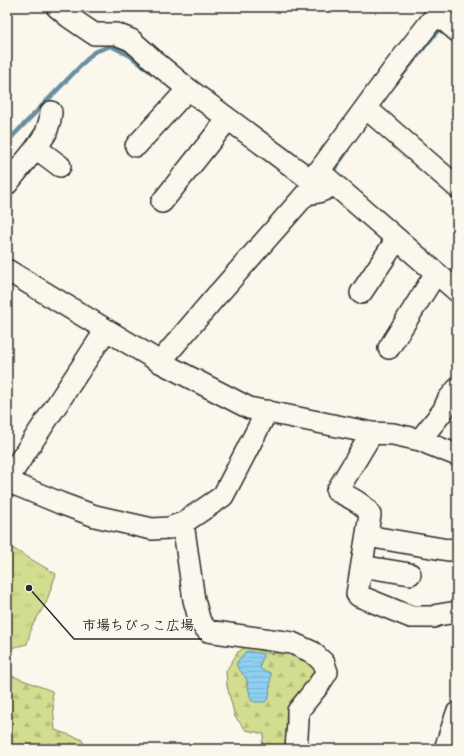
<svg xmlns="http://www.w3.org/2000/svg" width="464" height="756" font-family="'Comic Neue','Klee One',sans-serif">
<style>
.forest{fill:url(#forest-firs);stroke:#7e845e}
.park{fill:url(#park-tufts);stroke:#7e845e}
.water{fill:url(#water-rules);stroke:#678ea1}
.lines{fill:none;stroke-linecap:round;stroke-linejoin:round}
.stream{stroke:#678ea1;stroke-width:4.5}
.minor-casing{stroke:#2b2b2b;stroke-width:24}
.minor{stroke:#fbf7ec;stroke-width:21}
.leader{fill:none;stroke:#2b2b2b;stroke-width:1.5}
.callout-dot{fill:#2b2b2b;stroke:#fbf7ec;stroke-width:1.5}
.callout-label{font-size:14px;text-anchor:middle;font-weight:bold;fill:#2b2b2b;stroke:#fbf7ec;stroke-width:3.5;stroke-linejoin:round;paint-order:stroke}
</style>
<defs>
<pattern id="forest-firs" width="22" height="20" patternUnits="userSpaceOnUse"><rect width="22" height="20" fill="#d2dd90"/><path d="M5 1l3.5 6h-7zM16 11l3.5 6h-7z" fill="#b4be7c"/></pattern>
<pattern id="park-tufts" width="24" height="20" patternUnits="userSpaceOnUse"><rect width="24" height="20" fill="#d2dd90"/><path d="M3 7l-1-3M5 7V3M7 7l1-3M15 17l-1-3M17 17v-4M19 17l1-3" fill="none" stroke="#b4be7c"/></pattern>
<pattern id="water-rules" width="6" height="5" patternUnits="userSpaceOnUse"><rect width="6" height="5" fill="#8fd0f0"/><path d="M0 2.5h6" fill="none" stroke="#7cb3ce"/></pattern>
</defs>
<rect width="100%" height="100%" fill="#fbf7ec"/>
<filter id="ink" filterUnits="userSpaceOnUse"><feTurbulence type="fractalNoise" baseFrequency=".025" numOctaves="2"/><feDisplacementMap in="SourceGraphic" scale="8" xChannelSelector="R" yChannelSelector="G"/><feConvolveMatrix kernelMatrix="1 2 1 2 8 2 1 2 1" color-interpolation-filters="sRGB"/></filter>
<g filter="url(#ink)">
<path class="forest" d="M247,646L267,653L277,654L280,649C291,653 316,660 316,675L287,711L286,719L287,726L288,749H261L264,734L246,730L235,717L227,686L226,671L238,652Z
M7,674L52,691L55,730L81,739L88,749H56L43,745L37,749H7Z"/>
<path class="park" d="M7,545L56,574L46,603L32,626L27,644L7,649Z"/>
<path class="water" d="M246,651H248L263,654C264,659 257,666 262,670C266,672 267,670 271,674L269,698L265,702H254L251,700L246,678L237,667V662Z"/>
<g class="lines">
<path class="stream" d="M448,17L456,7
M395,84L443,24
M7,142L94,52L111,46L129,55L152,73
M331,174L347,151"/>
<g class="minor-casing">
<path id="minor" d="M57,7L69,17L94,34H116L131,40L159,65L188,89L308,178L319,171L457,291
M437,14L457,31
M366,108L457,187
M136,146L188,89
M36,148L60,166
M319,171L393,70L442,7
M7,184L36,148L46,133L50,120L51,112
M162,202L228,119
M7,270L160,362L249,408L372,433L393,434L420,440L443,411L448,400L457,389
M361,293L397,239
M389,348L436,273
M160,362L217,295L220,292L306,194C318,193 324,191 333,184
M372,433L337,491C347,496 367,505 370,515L357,594L359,596L411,617H433L438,615L457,612
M420,440L429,444L457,455
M7,480L106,330
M7,481L60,503L95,516L152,529L169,528L183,523L223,496L267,411
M183,523L194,600L200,622L208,631L292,643L312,652L324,663L327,672L318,686L298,711V722L296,749
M367,536L448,550L453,549L457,550
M362,567L373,568L410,574
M445,749L457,713"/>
</g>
<use href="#minor" class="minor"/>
</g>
</g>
<path class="leader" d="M29 588L74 639H202"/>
<circle class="callout-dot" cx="29" cy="588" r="4"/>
<g class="callout-label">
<text x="138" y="630">市場ちびっこ広場</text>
</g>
<rect width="464" height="756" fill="none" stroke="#fbf7ec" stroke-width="24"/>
<rect x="12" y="12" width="440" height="732" fill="none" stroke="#2b2b2b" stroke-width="1.5" filter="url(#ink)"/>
</svg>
